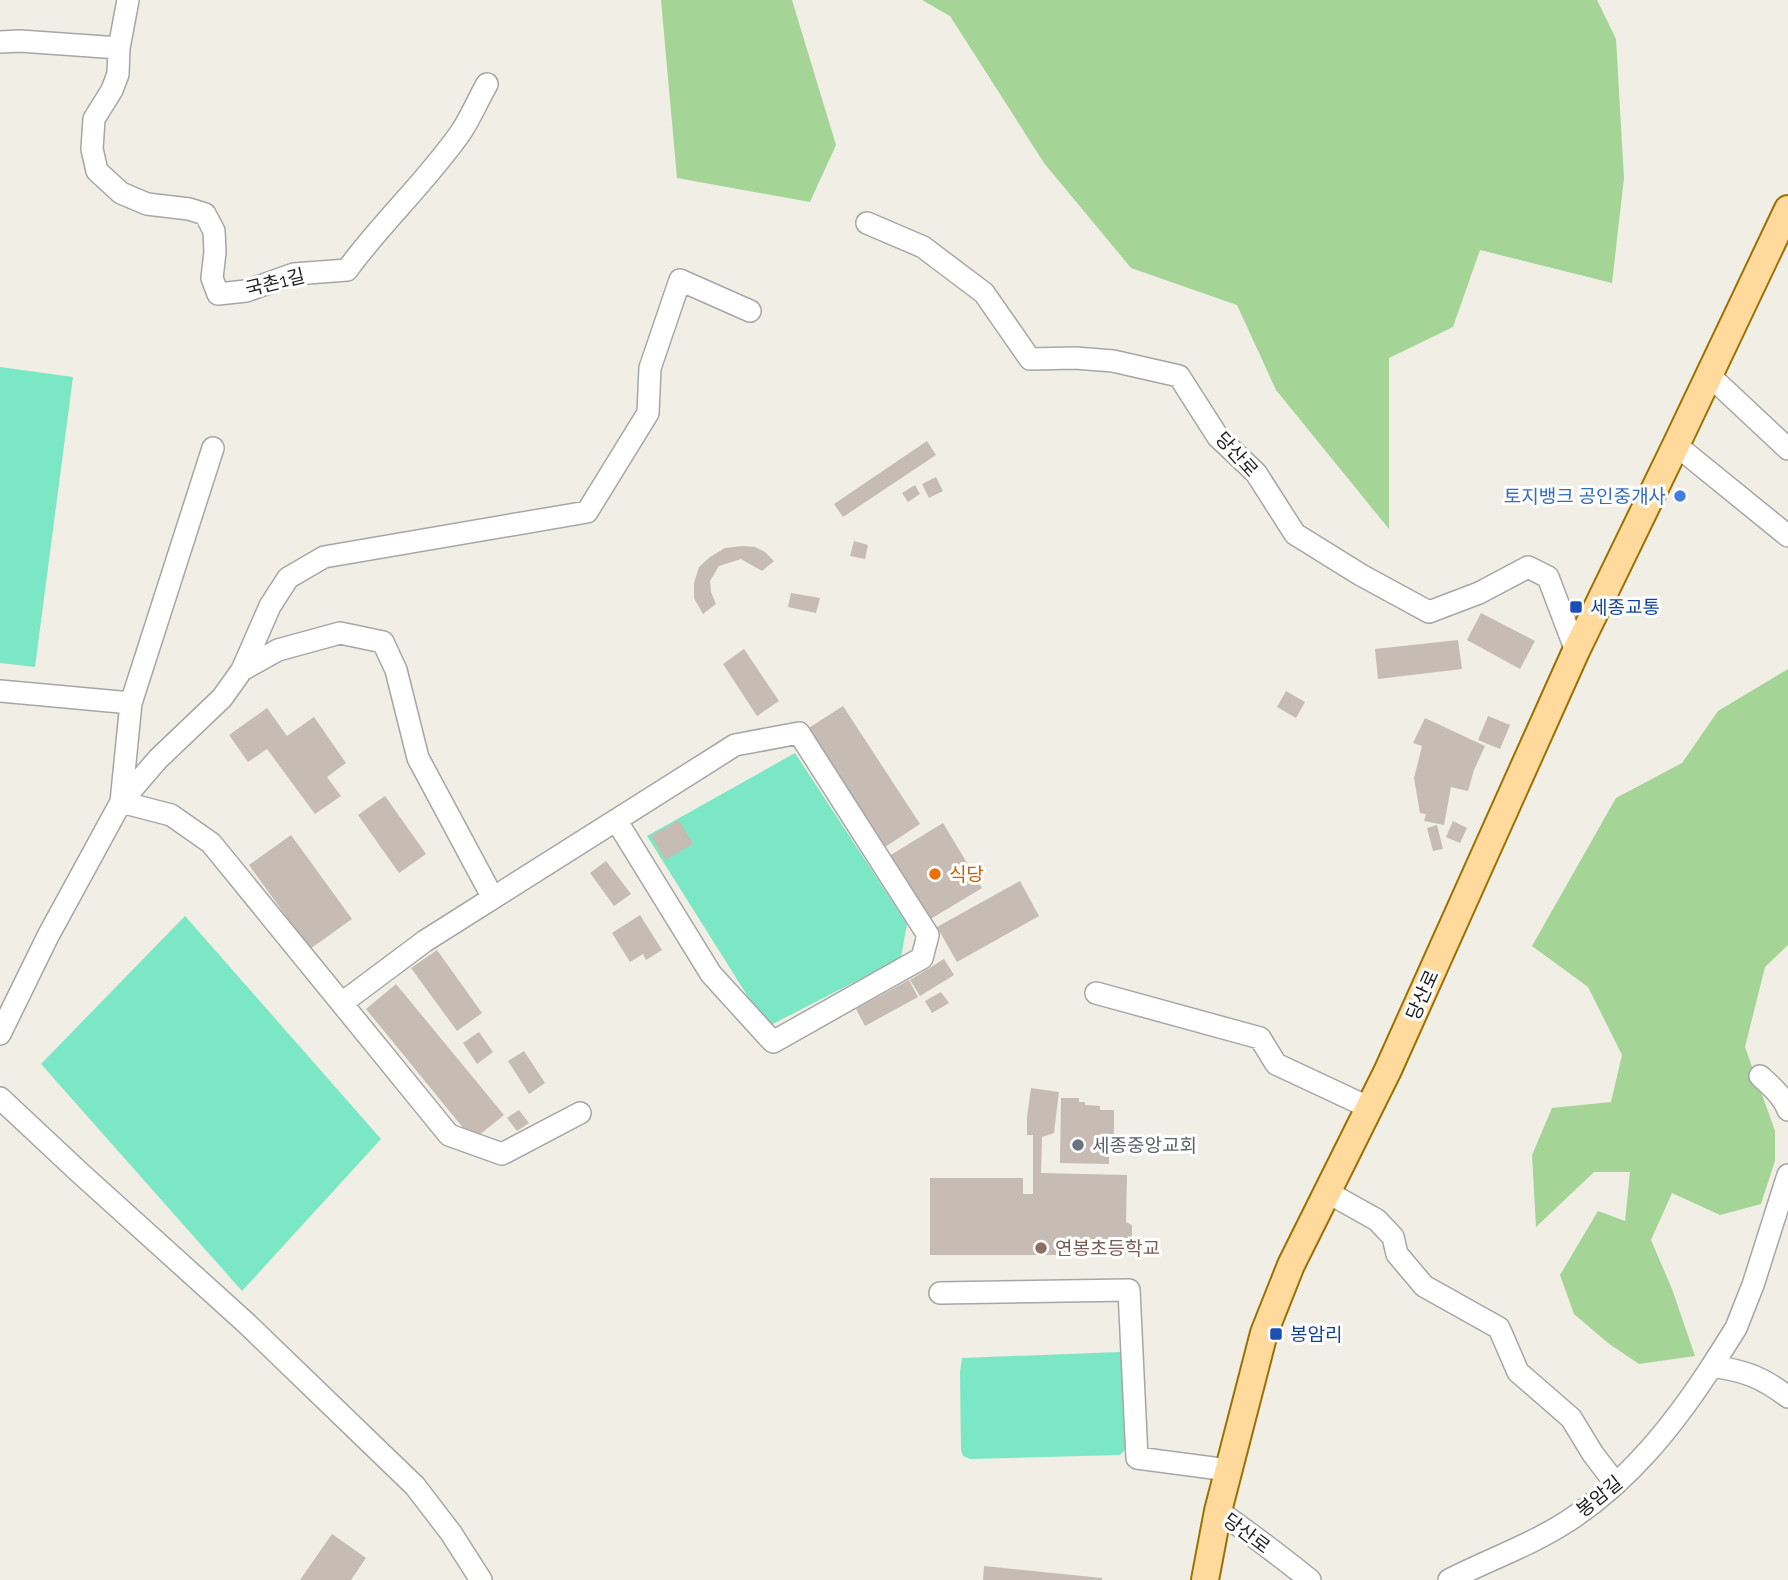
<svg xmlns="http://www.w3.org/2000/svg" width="1788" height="1580" font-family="Raleway,'Noto Sans KR',sans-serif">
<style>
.forest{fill:#a4d496}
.pitch{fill:#7ce7c4}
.building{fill:#c6bcb4}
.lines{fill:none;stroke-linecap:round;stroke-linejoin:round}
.minor-casing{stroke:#a6a6a6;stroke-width:24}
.major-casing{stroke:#9b7100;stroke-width:30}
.minor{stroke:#fff;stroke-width:21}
.major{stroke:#ffda9c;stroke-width:26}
.shop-dot{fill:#3f7fe0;stroke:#fff;stroke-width:2.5}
.transit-dot{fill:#1a4fb4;stroke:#fff;stroke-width:2.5}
.food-dot{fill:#e8710a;stroke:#fff;stroke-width:2.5}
.worship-dot{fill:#6b7280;stroke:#fff;stroke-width:2.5}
.education-dot{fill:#8d6e63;stroke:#fff;stroke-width:2.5}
.labels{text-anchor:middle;stroke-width:6;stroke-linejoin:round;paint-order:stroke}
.street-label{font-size:19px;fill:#1f1f1f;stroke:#fff}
.shop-label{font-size:19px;fill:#366cbe;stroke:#fff;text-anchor:end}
.transit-label{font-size:19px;fill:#164399;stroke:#fff;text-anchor:start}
.food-label{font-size:19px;fill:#c56008;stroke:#fff;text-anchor:start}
.worship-label{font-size:19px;fill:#5b616d;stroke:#fff;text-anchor:start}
.education-label{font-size:19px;fill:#785e54;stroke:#fff;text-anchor:start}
</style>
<rect width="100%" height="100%" fill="#f1eee5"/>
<path class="forest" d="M661,0H792L836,145L810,202L677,178Z
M922,0H1597L1616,39L1624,178L1612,283L1480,250L1453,327L1389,358V529L1276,390L1237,305L1131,268L1044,163L950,16Z
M1788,669V945L1765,967L1745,1047L1775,1131V1161L1761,1204L1720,1215L1672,1193L1651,1240L1672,1289L1695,1356L1639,1364L1608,1343L1574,1314L1560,1275L1598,1211L1625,1221L1630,1172H1594L1536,1227L1532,1155L1552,1108L1611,1102L1622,1055L1588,987L1532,946L1616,798L1682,763L1718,711Z"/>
<path class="pitch" d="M0,367L73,377L35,667L0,663Z
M795,753L907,924L901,958L767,1027L647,836Z
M185,916L381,1139L242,1291L41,1064Z
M1120,1352L1125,1356V1450L1120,1455L970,1459L963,1456L961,1450L960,1372L962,1358Z"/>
<path class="building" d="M927,441L936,455L843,517L834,504Z
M936,477L943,491L929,498L922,484Z
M915,485L920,494L908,502L902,493Z
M854,541L868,545L865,559L850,556Z
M743,546L755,547L765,552L774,561L762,571L741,559L719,566L710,581L711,592L716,604L703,614L694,598V583L699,567L710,557L725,548Z
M791,593L820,598L816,613L788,607Z
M1481,613L1535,641L1520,669L1467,640Z
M1458,640L1462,669L1378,679L1375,649Z
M744,649L779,701L757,716L723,664Z
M1286,691L1305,702L1296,718L1277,707Z
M843,706L920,824L885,847L807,729Z
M267,708L287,736L314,717L346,763L327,777L341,796L315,814L267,749L248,762L229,735Z
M1488,716L1510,725L1500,749L1478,740Z
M1425,718L1485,746L1474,770L1468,791L1451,787L1444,825L1424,821L1426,814L1420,813L1414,778L1422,746L1413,743Z
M385,796L426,854L399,873L358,815Z
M679,820L693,844L665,860L651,836Z
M1453,821L1467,828L1460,843L1446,837Z
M943,823L982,888L929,920L889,856Z
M1437,825L1443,849L1433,851L1427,828Z
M291,835L352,919L310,949L249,865Z
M606,861L631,894L614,906L590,873Z
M1020,881L1039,916L957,962L937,927Z
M640,915L662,950L646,960L643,954L630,962L612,933Z
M437,950L482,1013L457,1031L411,968Z
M944,959L954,975L920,996L910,980Z
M909,980L918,997L865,1026L856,1009Z
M396,984L504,1115L473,1140L366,1009Z
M941,992L949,1003L932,1013L925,1001Z
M479,1032L493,1052L477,1064L463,1043Z
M524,1051L545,1083L529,1094L508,1061Z
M1031,1088L1059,1092L1054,1133L1042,1137L1041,1173L1127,1175L1126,1222L1132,1225V1255H930V1178H1023V1194H1033V1135H1027V1117Z
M1061,1098H1079V1102H1085V1105L1100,1106V1110H1114V1134H1101V1148H1109V1164L1060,1163Z
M519,1110L529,1123L517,1131L507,1118Z
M332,1534L366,1558L351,1580H300Z
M984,1566L1102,1578V1580H983Z"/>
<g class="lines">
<g class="minor-casing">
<path id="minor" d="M0,42L20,41L119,48L128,0
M119,48L118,74L112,90L94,119L92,149L97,171L121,193L147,204L189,209L205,214L214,231L215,252L212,278L218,294L246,291L294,274L347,270C382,222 427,181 461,132C471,117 478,100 487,84
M867,223L923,247L984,293L1030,359L1075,358L1113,361L1179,376L1218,437L1256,473L1295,534L1361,575L1429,612L1479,593L1528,567L1548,577L1576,651
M1709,375L1788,449
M1676,445L1788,536
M242,670L278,650L340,633L383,642L396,670L418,758L493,898
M0,691L131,703
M121,802L171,815L211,843L449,1135L502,1154L580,1113
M121,802L131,703L213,448
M1096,993L1260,1038L1276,1064L1370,1108
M342,1003L425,941L735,745L799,733L928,935L922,958L773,1042L711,974L616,820
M0,1034L48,936L121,802L158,759L222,698L242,670L270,606L288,578L324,557L587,512L648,413L650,368L680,280L750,311
M1760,1076C1771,1086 1783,1096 1788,1110
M0,1098L79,1172L245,1322L415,1486L451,1533L481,1580
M1327,1192L1377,1220L1393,1237L1397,1254L1424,1286L1499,1328L1518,1372L1571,1418L1593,1454L1616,1484
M940,1293L1129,1290L1137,1458L1228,1470
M1712,1366L1736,1328L1753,1285L1788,1175
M1218,1511C1250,1533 1280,1556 1310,1580
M1449,1580C1488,1560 1531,1545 1568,1521C1629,1481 1673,1426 1712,1366C1745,1371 1762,1377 1788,1397"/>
</g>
<g class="major-casing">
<path id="major" d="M1205,1580L1218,1511L1264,1333L1291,1265L1388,1070L1576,651L1676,445L1788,209"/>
</g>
<use href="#minor" class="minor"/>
<use href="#major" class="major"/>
</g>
<circle class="shop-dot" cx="1680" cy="496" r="7"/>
<g class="transit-dot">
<rect x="1569" y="600" width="14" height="14" rx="3.5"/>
<rect x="1269" y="1327" width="14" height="14" rx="3.5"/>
</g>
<circle class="food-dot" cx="935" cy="874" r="7"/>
<circle class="worship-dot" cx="1078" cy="1145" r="7"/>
<circle class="education-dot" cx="1041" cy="1248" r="7"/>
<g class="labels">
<g class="street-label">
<text transform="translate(275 282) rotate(-14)" y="7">국촌1길</text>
<text transform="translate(1237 454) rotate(48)" y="7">당산로</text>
<text transform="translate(1422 995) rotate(-66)" y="7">당산로</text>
<text transform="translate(1599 1496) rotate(-39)" y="7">봉암길</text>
<text transform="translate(1247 1533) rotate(37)" y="7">당산로</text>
</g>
<g class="shop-label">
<text x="1666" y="503">토지뱅크 공인중개사</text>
</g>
<g class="transit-label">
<text x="1590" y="614">세종교통</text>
<text x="1290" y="1341">봉암리</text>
</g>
<g class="food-label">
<text x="949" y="881">식당</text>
</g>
<g class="worship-label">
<text x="1092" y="1152">세종중앙교회</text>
</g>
<g class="education-label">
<text x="1055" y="1255">연봉초등학교</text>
</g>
</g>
</svg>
